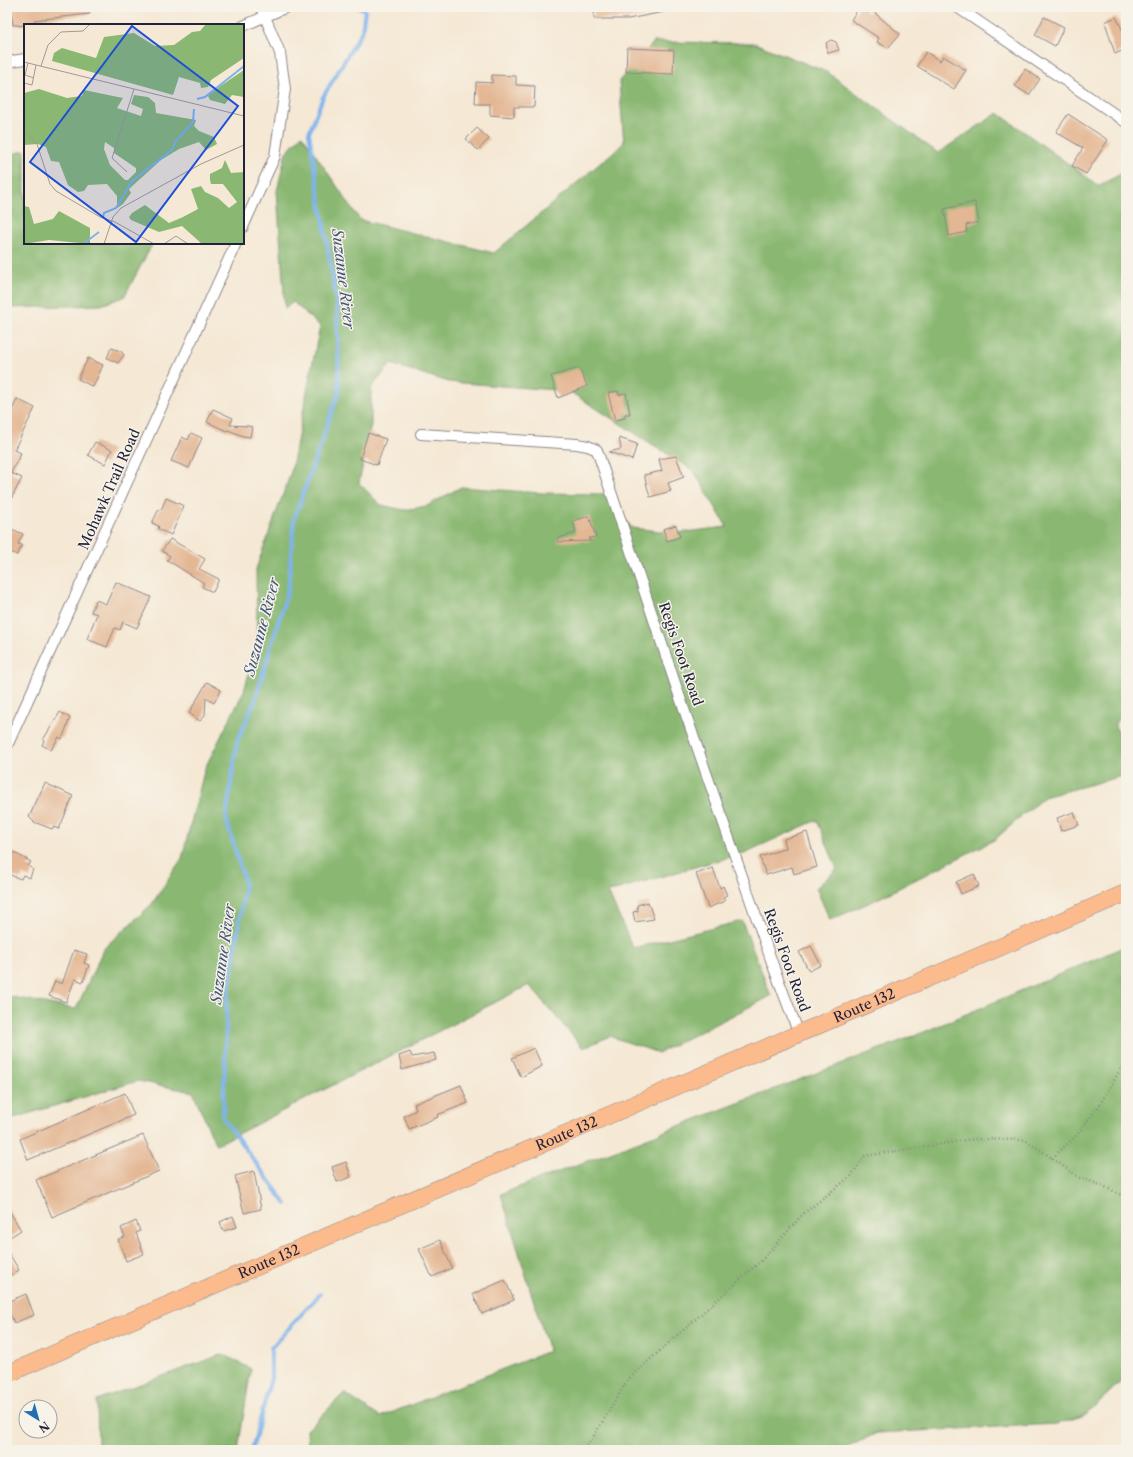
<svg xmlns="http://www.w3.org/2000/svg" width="1133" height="1457" font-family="'Libre Caslon Text',serif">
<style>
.forest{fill:#8ab872;stroke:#566d56;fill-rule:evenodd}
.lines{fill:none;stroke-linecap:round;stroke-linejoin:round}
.stream{stroke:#7eb4ed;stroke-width:4}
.building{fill:#e4b794}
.minor-casing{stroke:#8c8588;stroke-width:12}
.trunk-casing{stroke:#8c8588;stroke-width:18}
.path{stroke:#8c8588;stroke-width:2.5;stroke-dasharray:1 3;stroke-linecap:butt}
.minor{stroke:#fff;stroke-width:10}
.trunk{stroke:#fbbb8d;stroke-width:17}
.labels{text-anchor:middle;stroke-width:3;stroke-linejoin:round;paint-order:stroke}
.street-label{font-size:14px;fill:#22223b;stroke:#f7f3e8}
.water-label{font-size:15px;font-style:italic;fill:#425579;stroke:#f7f3e8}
.inset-river{fill:none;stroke:#7eb4ed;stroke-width:2}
.inset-road{fill:none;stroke:#a19997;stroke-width:1}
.view{fill:#1d4ed8;fill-opacity:0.15;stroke:#1d4ed8;stroke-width:2}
.inset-edge{fill:none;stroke:#22223b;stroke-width:2}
</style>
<rect width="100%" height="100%" fill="#f7f3e8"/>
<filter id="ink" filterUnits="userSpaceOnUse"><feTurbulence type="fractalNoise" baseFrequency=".025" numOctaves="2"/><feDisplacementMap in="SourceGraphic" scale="8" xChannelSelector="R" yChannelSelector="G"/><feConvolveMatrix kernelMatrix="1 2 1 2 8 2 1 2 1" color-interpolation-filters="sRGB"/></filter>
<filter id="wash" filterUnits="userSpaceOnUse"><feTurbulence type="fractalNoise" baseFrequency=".012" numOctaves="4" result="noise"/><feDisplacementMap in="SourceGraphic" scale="16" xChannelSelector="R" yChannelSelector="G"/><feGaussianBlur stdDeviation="0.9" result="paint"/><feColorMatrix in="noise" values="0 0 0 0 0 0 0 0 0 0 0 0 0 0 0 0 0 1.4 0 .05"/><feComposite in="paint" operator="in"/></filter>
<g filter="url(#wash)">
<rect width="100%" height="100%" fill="#f5e8d4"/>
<path class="forest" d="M654,42L754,43L827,72L938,153L998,113L1099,186L1126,171V712L1115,723L1126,757V775L1044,797L994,840L871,902L830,920L816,888L837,869L817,820L744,853L608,892L633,948L742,921L771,996L658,1053L610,1036L583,1048L529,985L216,1145L193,1092L138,1081L7,1120V996L76,1009L104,948L152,904L182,858L205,768L244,691L257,644L256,569L291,472L320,326L293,302L285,309L277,191L286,152L302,135L360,220L494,253L624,143L619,81ZM391,364L449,382L569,391L694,471L727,527L677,533L632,528L604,494L541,493L461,487L427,506L404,510L381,505L359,483L371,425V388Z
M25,151V243H153L124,297L101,305L7,308V155Z
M1126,946V1377L1085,1415L1057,1424L877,1433L850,1446L845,1450H308L307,1430L344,1393L380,1417L549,1351L501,1194L924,1032Z
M223,1354L251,1369L238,1450H98L97,1400Z"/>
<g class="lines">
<path class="stream" d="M286,1204L223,1118L227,1002L245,884L226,818L237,742L255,700L288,590L294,519L339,392L337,305L309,133L323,97L362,31L365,10L358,7
M252,1450L271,1378V1348L320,1294"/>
</g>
<g id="blocks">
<path class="building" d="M10,7H89L90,14L34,20L35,23L19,26V25H13Z
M594,7H664V12L628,19H594Z
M859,7L869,13L871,10L900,34L888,48L877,42L879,38L851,20Z
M1044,17L1064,27L1055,46L1035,35Z
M1116,17L1126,37V49L1115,54L1105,22Z
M831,40L836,42L839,50L828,53L826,43Z
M627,48L674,50L673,74L626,72Z
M926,52L940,61L943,56L966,70L954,89L917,66Z
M1025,69L1040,79L1029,95L1015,86Z
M492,75L516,76V85L535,86L534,107H514V117L490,115V104H475L476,82L492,83Z
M1068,114L1108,140L1086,174L1072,166L1083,148L1056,132Z
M477,128L489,139L478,150L466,139Z
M975,202L979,222L966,225L967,232L949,236L944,209Z
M111,348L121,351L124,355L118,363L107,358Z
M88,358L103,365L93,387L78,379Z
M579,368L587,386L558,398L551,376Z
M618,391L619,395L626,393L630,414H625V418L615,420L608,393Z
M17,399L35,408L14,450L21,453L11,473L22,478L7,507V405L13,408Z
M213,409L233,418L230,425L248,426L252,427L250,437L243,436L228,430L227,431L207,422Z
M191,433L202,438L189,468L171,461L182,437L188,440Z
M368,433L386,439L377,465L360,459Z
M619,438L637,444L632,460L609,452L621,449Z
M95,442L112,450L105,464L88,455Z
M676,456L684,477L668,483L671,491L650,497L644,475L662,471L659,459Z
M166,498L184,506L171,535L158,529L159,526L152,523L159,509L161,510Z
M589,516L596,537L589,538L590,541L558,542V538L576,533L573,521Z
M676,525L680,537L667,541L663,529Z
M7,527L23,534L18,544L22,545L17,555L7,550Z
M170,539L205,559L199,569L219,579L213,592L202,587L204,583L167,560L170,556L162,551Z
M116,582L151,597L137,628L123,622L120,630L115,628L107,647L87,639L97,614L91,612L96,600L106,604Z
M207,682L221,690L214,703L206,698L205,715L200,721L189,713Z
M60,712L70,718L62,739L59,737L51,750L42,745L44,741L43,740Z
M45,783L73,796L59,829L53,827L52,829L34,822L29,817Z
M1074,812L1079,825L1061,831L1057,818Z
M807,832L817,867L794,874L792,867L766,875L760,857L786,848L784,839Z
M13,852L31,862L28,866L33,869L30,878L23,875L21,879L7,874V863Z
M713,868L720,888L723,886L727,895L723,897L725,901L708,908L696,874Z
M974,874L979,886L961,894L956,882Z
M648,902L654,919L635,922L633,912L638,911L637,905Z
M811,946L821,965L809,971L799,952Z
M74,950L87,954L84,963L89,965L83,982L75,979L66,1002L49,996L55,981L62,984Z
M534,1048L542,1066L521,1077L512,1058Z
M410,1052L412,1057L434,1053L436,1060L402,1070L399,1056Z
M461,1085L468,1103L437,1115L438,1117L409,1129L404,1116L416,1110L414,1104Z
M125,1093L134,1115L28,1160L20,1139Z
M143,1135L159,1171L52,1217L36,1180Z
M346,1162L351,1177L337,1182L332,1167Z
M254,1171L261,1209L244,1213L235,1176Z
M7,1207L21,1230L7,1239Z
M233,1216L237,1227L223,1231L220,1222Z
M136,1221L140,1231L136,1233L144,1254L126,1261L118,1239L125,1237L121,1228Z
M440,1240L452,1268L432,1277L419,1249Z
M7,1250L19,1270L7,1277Z
M505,1280L514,1300L482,1314L473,1294Z
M26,1294L34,1315L14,1323L7,1306V1302Z"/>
</g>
</g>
<g filter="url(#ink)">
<use href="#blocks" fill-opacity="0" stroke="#8c8588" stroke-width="1"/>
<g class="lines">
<g class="minor-casing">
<path id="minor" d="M957,7L1126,122
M243,26L287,7
M7,62L25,59
M243,227L275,156L285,89L280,53L261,7
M421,434L577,444L588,446L597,450L677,689L775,971L799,1034
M7,746L236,243"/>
</g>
<g class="trunk-casing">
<g id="trunk">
<path id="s1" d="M7,1374L1126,893"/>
</g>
</g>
<path class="path" d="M1052,1158L1076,1136L1100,1104L1126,1060
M580,1450L591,1441L628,1379L760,1262L803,1214L851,1176L865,1156L972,1139L1025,1140L1052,1158L1078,1177L1103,1186L1126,1197"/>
<use href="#minor" class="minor"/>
<use href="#trunk" class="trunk"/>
</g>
</g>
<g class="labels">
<g class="street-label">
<text transform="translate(109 489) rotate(-66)" y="5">Mohawk Trail Road</text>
<text transform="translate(681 654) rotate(71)" y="5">Regis Foot Road</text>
<text transform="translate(787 960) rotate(70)" y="5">Regis Foot Road</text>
<text dy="5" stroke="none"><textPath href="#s1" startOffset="933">Route 132</textPath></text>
<text dy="5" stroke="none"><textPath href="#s1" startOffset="609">Route 132</textPath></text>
<text dy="5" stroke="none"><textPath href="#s1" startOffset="285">Route 132</textPath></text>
</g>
<g class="water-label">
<text transform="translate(343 279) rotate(83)" y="5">Suzanne River</text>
<text transform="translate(262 627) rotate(-75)" y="5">Suzanne River</text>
<text transform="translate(223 954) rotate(-82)" y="5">Suzanne River</text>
</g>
</g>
<g transform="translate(24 24)">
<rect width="220" height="220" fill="#f5e8d4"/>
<path d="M182,0H220V34L187,56L184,63L177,64L176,59L155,53L149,71L28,37L30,29L38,24L72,34L80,13L110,9L131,22L150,21L168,8L176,7ZM220,46V73L208,71L201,80L186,76L184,72L195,63ZM15,65L43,74L58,72L60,66L99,74L93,84L117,92L119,85L107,80L110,71L124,73L131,79L132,89L172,96L170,102L175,107L190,113L193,120L182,126L175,118L155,125L137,136L105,165L107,169L99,180L93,184V172L83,160L64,161L60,167L54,168L44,161L35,138L27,137L22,123L14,120L0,121V69ZM81,118L90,124V129L112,144V148L104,156H101L86,141L80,125ZM201,136L207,149L220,148V220H178L158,202L135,208L107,196L105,193L108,189L121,181L145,199L159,193L174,185L167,165L177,162L181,168L194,174L205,184L213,178L199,160H187L186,156V150L198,144ZM0,182L5,183L10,200L29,195L35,187L66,204V220L25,216L0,220Z" fill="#8ab872" fill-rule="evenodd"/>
<path class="inset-river" d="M173,75L181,73L220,42M79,193L80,189L92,184L108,157L148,126L151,118L169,98L170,85M59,220L75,208"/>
<path class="inset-road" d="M0,38L220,92M4,39L1,51L10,54M17,42L24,21L37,8L59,7L66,0M0,59L8,61L12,41M0,108L13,120L26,160L32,167L76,193L91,198L130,220M103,148L88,134L110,65M80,220L89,193L97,184L177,140L220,121M140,220L152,212L164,220"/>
<path class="view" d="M108,2L214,82L112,218L6,138Z"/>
<rect width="220" height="220" class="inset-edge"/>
</g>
<rect width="1133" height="1457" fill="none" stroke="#f7f3e8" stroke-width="24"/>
<g transform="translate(38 1419) rotate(143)"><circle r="19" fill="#f7f3e8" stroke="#a29fa3"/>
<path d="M0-3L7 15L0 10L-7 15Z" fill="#1f6fb2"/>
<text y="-6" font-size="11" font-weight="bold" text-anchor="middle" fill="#22223b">N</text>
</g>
</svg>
